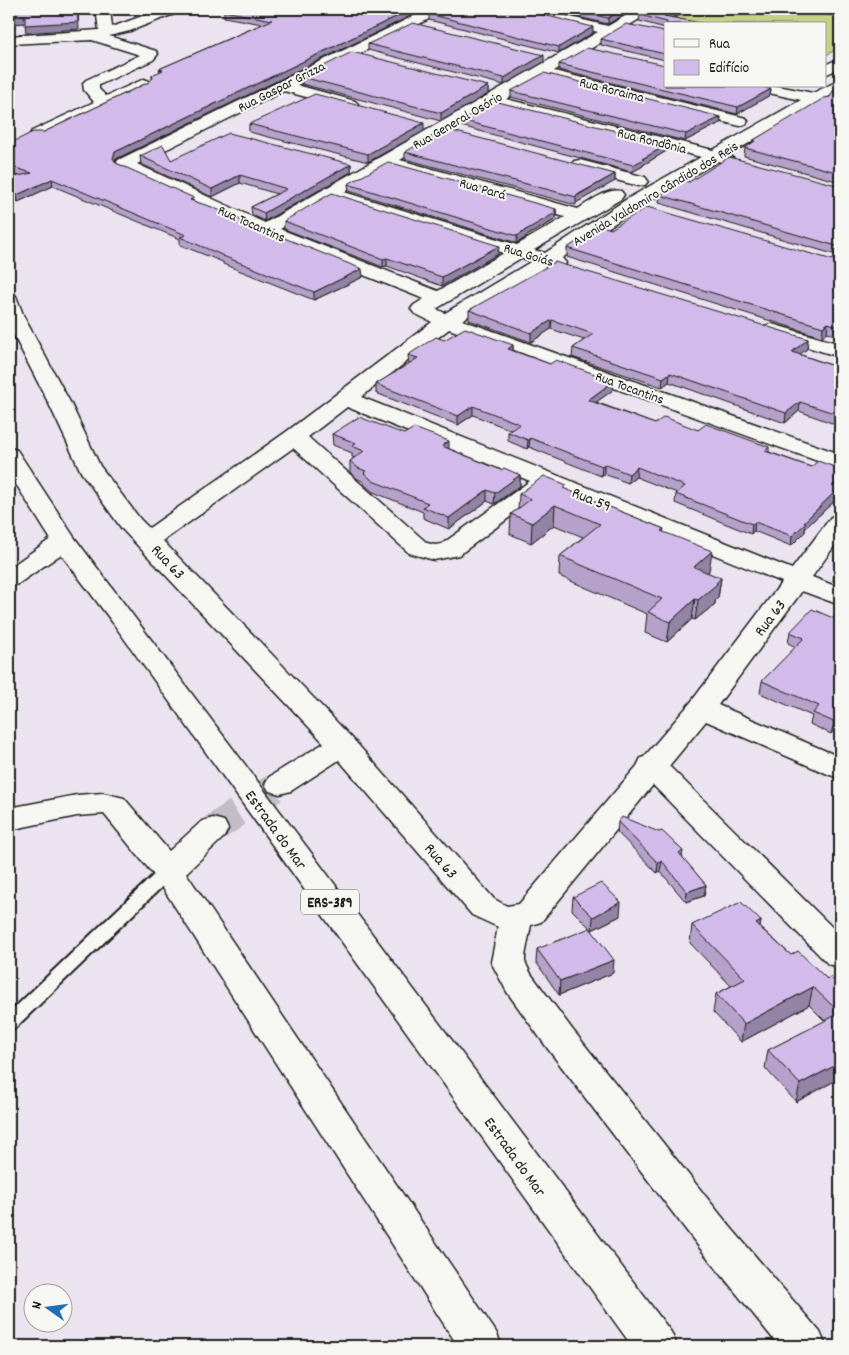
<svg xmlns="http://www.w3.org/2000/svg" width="849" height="1355" font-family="Dekko,sans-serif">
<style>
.green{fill:#c5d185;stroke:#707650}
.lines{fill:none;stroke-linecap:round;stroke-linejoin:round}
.street-tunnel{stroke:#c2bcc6;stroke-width:29;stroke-dasharray:29 15;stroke-linecap:butt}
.lane-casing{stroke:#1c1c1c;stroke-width:4}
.street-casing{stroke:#1c1c1c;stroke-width:3}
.primary-casing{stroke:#1c1c1c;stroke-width:3}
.lane{fill:#f6f6f2;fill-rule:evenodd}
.street{fill:#f6f6f2;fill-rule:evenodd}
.primary{fill:#f6f6f2;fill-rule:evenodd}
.wall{fill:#b5a1c9;stroke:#1c1c1c}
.shaded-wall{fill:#9383a4;stroke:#1c1c1c}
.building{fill:#d2bbea;stroke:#1c1c1c}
.labels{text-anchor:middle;stroke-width:4;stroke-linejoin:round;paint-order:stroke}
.far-street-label{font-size:14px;fill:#1c1c1c;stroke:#f6f6f2}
.shield{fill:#f6f6f2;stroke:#5d5d5c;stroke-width:1}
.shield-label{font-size:15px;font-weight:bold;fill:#1c1c1c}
.street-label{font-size:16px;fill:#1c1c1c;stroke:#f6f6f2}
</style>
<rect width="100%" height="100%" fill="#ebe4f0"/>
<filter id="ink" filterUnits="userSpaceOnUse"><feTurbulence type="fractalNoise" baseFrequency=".02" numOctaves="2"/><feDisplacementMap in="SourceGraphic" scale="10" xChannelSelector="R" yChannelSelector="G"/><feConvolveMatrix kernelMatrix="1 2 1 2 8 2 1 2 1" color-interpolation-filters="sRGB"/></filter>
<g filter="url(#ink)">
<path class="green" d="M694,9H804L840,17V47L825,56V24L665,23Z"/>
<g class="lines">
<path class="street-tunnel" d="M213,829L280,784"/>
<g class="lane-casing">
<path id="lane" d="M168,865L174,867L176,871L174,875L15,1028L9,1030V1013L162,867Z"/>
</g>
<g class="street-casing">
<path id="street" d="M96,9H110L112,27L162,9H181L179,12L130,31L109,36L156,51L158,54L153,60L99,85V89L106,96L144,79L149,81L152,84L149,87L44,137H32L30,134L32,131L94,102L84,90L83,83L86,80L140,55L92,40L9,44V36L99,30Z
M428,9H445L443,12L297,85L355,101L358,104L355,107L350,109L284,91L137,164L265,223L598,32L516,12L514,9H537L608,26L637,9H653L651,12L554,71L746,118L748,121L746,124L740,126L543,77L506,99L713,150L801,100L750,89L748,86H778L813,93L840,80V90L828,97L830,100L827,103L817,104L730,154L733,158L731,162L725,163L718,161L639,207L562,258L566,263L564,267L557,269L549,267L462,320L840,454V469L449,329L361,397L792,569L831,517L840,515V538L812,577L840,588V605L802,591L718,705L840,757V778L830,775L706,721L669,766L840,935V968L828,964L653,785L541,922L531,925L525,956V962L531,974L572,1029L727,1223L820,1332L826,1346H779L699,1247L548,1049L507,992L491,962L498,927L472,915L339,760L291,791L280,794L269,791L265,784L269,777L324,743L122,529L81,472L49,404L9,326V294L16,296L24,317L71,404L100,466L140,519L149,528L286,432L432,322L414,313L411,309L414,305L424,299L260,234L118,168L116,164L118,160ZM494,105L701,157L627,199L545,253L534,250L621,199L624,195L621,191C606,188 590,202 578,209L400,160ZM388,167L565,217L517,245L344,192ZM332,199L504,253L438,291L280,229ZM521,258L532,261L445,313L436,309ZM347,407L530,481L442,544L435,545L427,543L308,437ZM293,448L409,553L434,560L459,555L549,488L782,582L691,702L644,757L641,758L637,766L519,904L507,906L494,899L352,738L163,541Z
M840,58V68L825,75V65Z
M580,160L645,177L648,181L645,185L639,186L574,169L572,165L574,161Z
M772,324L840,344V357L765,334L762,330L765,326Z
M64,534L73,536L76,541L73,546L18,584L9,587V568L55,536Z
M103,793L124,798L169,851L202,821L213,818L224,821L228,829L224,837L186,873L496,1332L502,1346H458L157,879L104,814L77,816L9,830V808L77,795Z"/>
</g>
<g class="primary-casing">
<path id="primary" d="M9,448L17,450L74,537L671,1332L677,1346H632L113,623L55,546L9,473Z"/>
</g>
<use href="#lane" class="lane"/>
<use href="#street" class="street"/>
<use href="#primary" class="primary"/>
</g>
<path class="wall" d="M229,9H425L116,159V163L194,201L363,277L314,300L223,264V262L180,245V239L53,186L18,202L9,198V178L19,176L9,173V144L44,132L149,82L152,79V75L160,72L159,69L262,24L224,17V11Z
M544,9H634L608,24Z
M649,9H691L673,18L701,24H665V28L639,21L640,15Z
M804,9H840V16Z
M429,14L593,33L559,53L429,20Z
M665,32V60L601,45V39Z
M368,44L544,62L504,85L368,50Z
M559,64L771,89L770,95L737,114L559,70Z
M302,77L488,86V94L441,121L302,84Z
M840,87V182L744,156L745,148L751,144L752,141L830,97Z
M511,91L721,117L720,123L685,141L511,97Z
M461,120L668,150L643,165V166L632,172L461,126Z
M249,124L424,131L368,162L249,132Z
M405,152L615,174V181L578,201L576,203V205L405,159Z
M140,156L171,160L351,164V172L265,221L252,215L251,207L277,194L240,183L212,197L141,164Z
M689,182L840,186V256L659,203L660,195Z
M348,184L556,209V219L525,237V238L517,243L349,191Z
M284,221L499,246L498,254L442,286L387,266L383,267L284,229Z
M611,229L840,262V336L827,333L822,337L567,257V248Z
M469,310L808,339L807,349L799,354L840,368V426L799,411L785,423L669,382L662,387L572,357L573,348L584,340L551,329L531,342L469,320Z
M513,345V350L550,364L614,381L613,390L596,402L655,424L698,430L769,447V452L811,467L840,469V486L838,488V498L805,528V532L791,546L754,531L751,534L675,503L676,494L677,493L636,477L628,483L604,474L601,476L529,447L527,449L508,441V432L511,430L473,415L458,425L376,393V384L409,364L408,355Z
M840,426V439L836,438L838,428Z
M332,434H404L449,449L501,470L520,475V486L494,504L487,501L449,529L423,518V512L373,492L364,484V482L358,479L350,472V461L354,458L352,457V453L333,445Z
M567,490L664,529L663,532L709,571L708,573L721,578L718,598L715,601V604L695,620L692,619L667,642L645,633L647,614L559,576L560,556L583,537L554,525L531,543L510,534L511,514L518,509L519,494Z
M840,549V584L833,581L835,569L838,566L834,565L836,554Z
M840,621V731L836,729L831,734L810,724L812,716L760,693L762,681L796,647L788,643L790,632Z
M618,822L683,851L682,857L706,885L704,896L686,902L660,871L657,873L617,832Z
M573,897L620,916L592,930L572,910Z
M761,921L760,927L791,955L840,987V1078L796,1102L765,1068L768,1050L825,1021L809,1005L741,1042L713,1012L716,994L731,986L690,943L692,925Z
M537,949L613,973L559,995L536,962Z"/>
<path class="shaded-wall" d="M78,9L79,29L26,33L25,25Z
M412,9H425L116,159L114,165L113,158L115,152Z
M624,9H634L608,24V18Z
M679,9H691L665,21L664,16Z
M11,16H25L26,23L12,24Z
M593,27V33L559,53V47Z
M544,55V62L504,85V78Z
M488,86V94L441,121V113Z
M771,89L770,95L737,114L738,107Z
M721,117L720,123L685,141L686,134Z
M424,123V131L368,162V154Z
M669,144L668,150L643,165V166L632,172L633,165L642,159Z
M351,164V172L265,221L264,213Z
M615,174V181L576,203V197H575Z
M240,175V183L212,197V189Z
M52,179L53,186L18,202L17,195Z
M556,209V219L525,237V238L517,243V236Z
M499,246L498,254L442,286V277Z
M387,258V266L383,267V259Z
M362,269L363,277L314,300V292Z
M552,320L551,329L531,342V333Z
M828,323L827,333L822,337L823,327Z
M808,339L807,349L791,361L792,352Z
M513,345V354L508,349Z
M670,373L669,382L662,387L663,378Z
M614,381L613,390L587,409L588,400Z
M800,402L799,411L785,423L786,413Z
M473,406V415L458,425V416Z
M530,438L529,447L527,449L528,440Z
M449,441V453L442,446Z
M604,464V474L601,476L602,466Z
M637,467L636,477L628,483L629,474Z
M520,475V486L494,504L495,493Z
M840,479V486L831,495L832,486Z
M839,488L838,498L805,528V532L791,546L792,536L804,522Z
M487,490V501L449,529V518Z
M555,505L554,525L531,543L532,523Z
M755,522L754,531L751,534L752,524Z
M712,551L709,571L692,587L694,567Z
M721,578L718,598L715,601V604L695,620L698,600Z
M695,599L692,619L667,642L670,622Z
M838,717L836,729L831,734L834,722Z
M662,861L660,871L657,873L658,863Z
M706,885L704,896L686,902L687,892Z
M621,902L620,916L592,930L593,917Z
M761,921L758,939L756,924Z
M614,960L613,973L559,995L560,981Z
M813,987L809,1005L741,1042L744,1024Z
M840,1063V1078L796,1102L800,1084Z"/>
<path class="building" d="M11,9H77L78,22L25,25V16H11Z
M229,9H412L115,152L113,158L116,163L194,198L190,200L212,207L259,228L362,269L314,292L223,256H224L180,237L186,235L52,179L17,195L9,191V178L32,173L9,166V144L33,132H44L149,82L153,78L152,75L163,70L159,69L272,20L224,11Z
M438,9H519L593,27L559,47L429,14Z
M569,9H624L608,18Z
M649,9H679L664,16L701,23L667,24V22L640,15Z
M413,23L544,55L504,78L368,44Z
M626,24L665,32V54L601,39Z
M587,48L665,65V86H759L771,89L738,107L559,64Z
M352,52L488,86L441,113L302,77Z
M544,73L721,117L686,134L511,91Z
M840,87V173L745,148L755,141H752L824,98L830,97L833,91Z
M315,94L424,123L368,154L249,124Z
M494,101L669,144L642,159H644L633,165L461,120Z
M445,129L615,174L579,194L575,197H576L405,152Z
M229,133L351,164L264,213L251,207L287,189L240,175L212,189L140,156L163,145L171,160Z
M729,157L840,186V247L660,195L683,181L689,182Z
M388,162L556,209L554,211L557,212L524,231H525L517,236L348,184Z
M332,193L499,246L442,277L387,258L383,259L284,221Z
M647,207L840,262V327L828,323L823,327L567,248L602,226L611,229Z
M555,262L808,339L792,352L840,368V415L800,402L786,413L670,373L663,378L573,348L593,334L552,320L531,333L469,310Z
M465,328L513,345L508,349L550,364L556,360L614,381L588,400L655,424L664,417L698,430L706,424L769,447L765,451L811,467L818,461L840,469V479L832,486L839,488L804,522L806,523L792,536L755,522L752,524L676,494L685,486L637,467L629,474L604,464L602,466L530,438L528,440L508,432L520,424L473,406L458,416L376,384L418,358L408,355L436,337L444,340Z
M359,417L404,434L414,428L449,441L442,446L501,470L504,468L520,475L495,493L487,490L449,518L423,507L428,503L373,481L364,473L366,471L358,468L350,461L364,451L352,446L356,443L332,434Z
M544,476L567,485L563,488L664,529L661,531L712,551L694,567L721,578L716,583L717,584L698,600L695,599L670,622L648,612L662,599L560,556L600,524L555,505L532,523L511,514L531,499L519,494Z
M840,549V555L836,554Z
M840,564V571L835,569Z
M812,609L840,621V718L838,717L834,722L813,713L819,706L762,681L804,638L790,632Z
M622,817L659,832L662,831L683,851L679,853L706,885L687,892L662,861L658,863L618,822Z
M601,883L621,902L593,917L573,897Z
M741,902L761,921L756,924L791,955L798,951L827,979L830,977L840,987V1013L813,987L744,1024L716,994L745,979L692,925Z
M590,928L614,960L560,981L537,949Z
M840,1013V1063L800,1084L768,1050Z"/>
</g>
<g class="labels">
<g class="far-street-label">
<text transform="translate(281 86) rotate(-27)" y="5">Rua Gaspar Grizza</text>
<text transform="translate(612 89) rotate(14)" y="5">Rua Roraima</text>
<text transform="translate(457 120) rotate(-30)" y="5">Rua General Osório</text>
<text transform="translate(652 140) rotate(14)" y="5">Rua Rondônia</text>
<text transform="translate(483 188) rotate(16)" y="5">Rua Pará</text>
<text transform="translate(655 193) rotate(-31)" y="5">Avenida Valdomiro Cândido dos Reis</text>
<text transform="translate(252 223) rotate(24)" y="5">Rua Tocantins</text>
<text transform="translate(529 254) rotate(17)" y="5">Rua Goiás</text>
<text transform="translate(630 387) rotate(20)" y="5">Rua Tocantins</text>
</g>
<rect class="shield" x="301" y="889.5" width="58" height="25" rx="4"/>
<g class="shield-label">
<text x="330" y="907">ERS-389</text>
</g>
<g class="street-label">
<text transform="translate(592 498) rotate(22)" y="6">Rua 59</text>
<text transform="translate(169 561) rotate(47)" y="6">Rua 63</text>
<text transform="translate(769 617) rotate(-53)" y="6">Rua 63</text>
<text transform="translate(277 829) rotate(54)" y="6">Estrada do Mar</text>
<text transform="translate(442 860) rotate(49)" y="6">Rua 63</text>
<text transform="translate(516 1156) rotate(54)" y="6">Estrada do Mar</text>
</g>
</g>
<rect width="849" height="1355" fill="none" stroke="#f6f6f2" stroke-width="30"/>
<rect x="15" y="15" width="819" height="1325" fill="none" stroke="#1c1c1c" stroke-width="2" filter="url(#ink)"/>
<rect x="664" y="22" width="162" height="65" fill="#f6f6f2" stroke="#9f9f9c"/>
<rect x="674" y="39" width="25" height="8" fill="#f6f6f2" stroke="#9f9f9c"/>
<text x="709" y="48" font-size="15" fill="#1c1c1c">Rua</text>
<rect x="674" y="60" width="25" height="15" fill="#d2bbea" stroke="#9f9f9c"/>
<text x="709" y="72" font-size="15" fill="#1c1c1c">Edifício</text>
<g transform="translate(48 1308) rotate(284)"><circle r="24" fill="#f6f6f2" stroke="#9f9f9c"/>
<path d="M0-4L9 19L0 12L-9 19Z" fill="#1f6fb2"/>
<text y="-8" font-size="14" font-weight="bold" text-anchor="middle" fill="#1c1c1c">N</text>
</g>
</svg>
